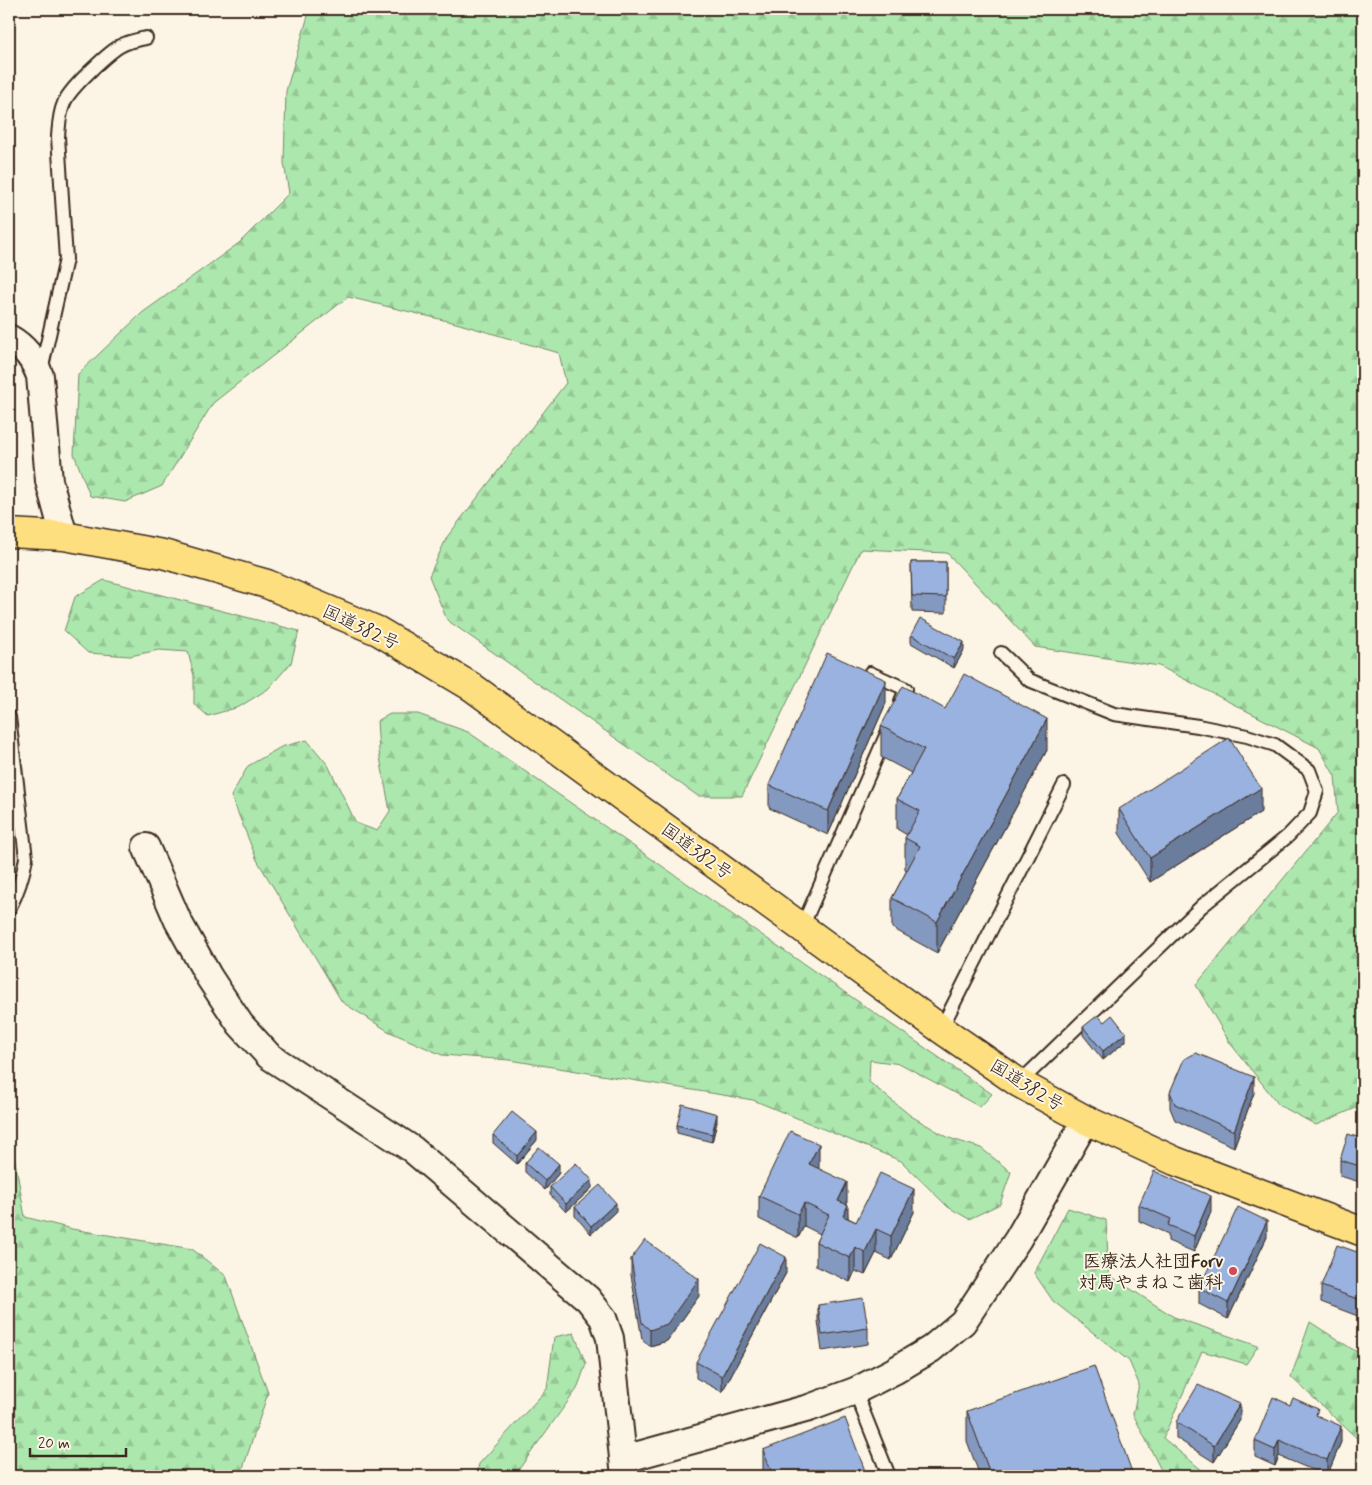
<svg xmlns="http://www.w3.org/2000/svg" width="1372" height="1485" font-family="Mynerve,'Klee One',sans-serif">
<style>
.forest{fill:url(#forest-firs);stroke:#748966}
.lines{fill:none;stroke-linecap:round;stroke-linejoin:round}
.service-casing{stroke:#3b2a1e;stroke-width:16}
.minor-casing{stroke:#3b2a1e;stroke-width:30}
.trunk-casing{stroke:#3b2a1e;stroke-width:31}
.service{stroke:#fcf5e5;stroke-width:12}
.minor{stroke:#fcf5e5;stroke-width:26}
.trunk{stroke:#fedf80;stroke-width:28}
.wall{fill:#8499c0;stroke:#3b2a1e}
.shaded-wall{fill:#6b7d9c;stroke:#3b2a1e}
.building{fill:#99b2df;stroke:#3b2a1e}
.poi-dot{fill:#d1495b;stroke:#fcf5e5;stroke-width:2}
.labels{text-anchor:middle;stroke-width:4;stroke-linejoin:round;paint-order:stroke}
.street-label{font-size:18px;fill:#3b2a1e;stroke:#fcf5e5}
.poi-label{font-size:18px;font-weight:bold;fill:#3b2a1e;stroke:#fcf5e5;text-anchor:end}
</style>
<defs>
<pattern id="forest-firs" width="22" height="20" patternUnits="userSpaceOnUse" patternTransform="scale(1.25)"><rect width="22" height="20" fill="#ace8ae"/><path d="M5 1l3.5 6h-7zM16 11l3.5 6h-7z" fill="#95c795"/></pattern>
</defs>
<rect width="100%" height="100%" fill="#fcf5e5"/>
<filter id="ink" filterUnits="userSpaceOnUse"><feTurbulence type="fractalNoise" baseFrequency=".02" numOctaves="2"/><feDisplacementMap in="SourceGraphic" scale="10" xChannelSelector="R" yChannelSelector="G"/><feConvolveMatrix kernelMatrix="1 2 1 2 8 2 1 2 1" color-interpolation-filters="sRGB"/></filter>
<g filter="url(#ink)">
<path class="forest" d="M310,9H1363V1105L1316,1125L1279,1105L1230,1043L1196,985L1338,812L1335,776L1319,748L1159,666L1035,647L947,553L861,549L742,796H698L447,620L429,576L447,537L566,383L559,353L456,323L348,297L213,403L162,486L125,502L90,496L74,454L78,374L142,313L239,243L289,193L284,163L286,91Z
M104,580L299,631L291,663L268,689L239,707L208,716L194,704V676L188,652L159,650L130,656L88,653L64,631L75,597Z
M390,714H418L468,732L992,1094L980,1107L901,1064L870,1060L869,1082L911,1116L949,1138L981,1148L1011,1172L1000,1204L969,1219L948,1207L901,1161L753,1100L510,1060L442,1055L388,1031L342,1002L257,860L231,796L248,766L281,747L307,740L328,765L356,823L377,831L390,811L379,752L377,721Z
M9,1141L12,1144L25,1217L72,1229L192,1249L226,1276L268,1393L242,1471L244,1476H9Z
M1068,1208L1106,1220L1109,1275L1174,1317L1258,1346L1246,1364L1202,1351L1163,1438L1209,1476H1164L1133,1414L1139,1384L1129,1361L1053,1301L1034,1273Z
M1310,1322L1363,1356V1444L1291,1377Z
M574,1333L586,1364L577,1389L514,1476H476L479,1464L547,1389L554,1337Z"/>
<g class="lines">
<g class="service-casing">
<path id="service" d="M41,371L66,259L58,137C59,125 59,114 64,103C69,89 107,54 120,46C129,41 137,40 146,38
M1001,653L1029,680L1114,714L1198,726L1247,736L1275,745L1309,770L1317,791L1310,813L1288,836L1202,906L1019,1083
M870,673L906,689L901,701
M9,717L26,858C23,877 18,892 9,909
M802,927L888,731
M941,1029L1064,785
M855,1391L889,1476"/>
</g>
<g class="minor-casing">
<path id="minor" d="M9,338C25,347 34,359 40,376L49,481L64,536
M146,847L178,921L209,977L240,1024L269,1056L412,1149L588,1299L603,1318L610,1338L625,1476
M624,1459L809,1408L855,1391L894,1371L931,1349L963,1322L1018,1239L1086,1120"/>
</g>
<g class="trunk-casing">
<path id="trunk" d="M9,533L64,536L163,554L267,584L378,631L472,687L941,1029L1019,1083L1086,1120L1175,1161L1363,1232"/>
</g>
<use href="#service" class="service"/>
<use href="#minor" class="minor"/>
<use href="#trunk" class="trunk"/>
</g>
<path class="wall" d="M911,562H946V613L912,612Z
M911,635L964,650L954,668L911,643Z
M886,703L828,835L769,808V785Z
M945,709L1047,750L937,953L892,928V898L907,870L905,869V838L907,835L897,829V799L911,773L881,757V726Z
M1119,809L1261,812L1150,882L1119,833Z
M1104,1022L1126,1041L1103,1060L1083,1035V1027Z
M1170,1092L1254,1093L1234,1147L1175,1120L1170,1108Z
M717,1122L712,1142L677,1133V1125Z
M1363,1127V1183L1340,1176V1160L1357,1137Z
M493,1135L537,1140L517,1164L493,1143Z
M525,1163L559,1173L545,1190L525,1172Z
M818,1168L847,1205L848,1218L856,1222L914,1212L891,1260L876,1253L865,1275L855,1271L850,1282L816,1266V1242L820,1234L804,1226L798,1238L759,1219V1196Z
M550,1187L592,1188L566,1212L550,1195Z
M1139,1205L1211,1212L1194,1252L1168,1241V1234L1139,1221Z
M575,1207L616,1211L591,1234L575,1216Z
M1267,1237L1228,1319L1199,1304V1288Z
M1363,1254V1318L1321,1302V1286Z
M631,1259L699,1296L667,1341L650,1346L642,1339L631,1275Z
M786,1273L722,1392L696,1378V1362Z
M818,1305L868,1328V1344L822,1351L818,1321Z
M1290,1405L1318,1416L1341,1442L1327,1476L1279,1456L1275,1466L1255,1457V1441Z
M967,1411L1133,1476H980L967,1441Z
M1240,1420L1214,1462L1176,1438V1422Z
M763,1450L867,1476H763Z"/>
<path class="shaded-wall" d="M964,642V650L954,668V659Z
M886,680V703L828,835V811Z
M1047,719V750L937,953V922Z
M1261,788V812L1150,882V858Z
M1126,1033V1041L1103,1060V1051Z
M1254,1077V1093L1234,1147V1131Z
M717,1114V1122L712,1142V1134Z
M537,1132V1140L517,1164V1156Z
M819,1144V1168L809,1188V1164Z
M559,1164V1173L545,1190V1181Z
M592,1180V1188L566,1212V1204Z
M847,1182V1206L838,1201Z
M914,1189V1212L891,1260V1236Z
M1211,1196V1212L1194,1252V1236Z
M616,1203V1211L591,1234V1226Z
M804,1203V1226L798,1238V1214Z
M848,1205V1229L843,1216Z
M1267,1221V1237L1228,1319V1303Z
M876,1229V1253L865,1275V1252Z
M855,1247V1271L850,1282V1258Z
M786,1257V1273L722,1392V1376Z
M699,1279V1296L667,1341L650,1346V1330Z
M1240,1404V1420L1214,1462V1446Z
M1341,1426V1442L1327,1476V1460Z
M1279,1440V1456L1275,1466V1450Z"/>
<path class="building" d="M911,562H946V597L912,596Z
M920,618L964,642L954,659L911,635Z
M827,653L886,680L828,811L769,785Z
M964,674L1047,719L937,922L892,898L920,846L905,838L920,811L897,799L924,749L881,726L903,686L945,709Z
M1229,738L1261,788L1150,858L1119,809Z
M1098,1015L1104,1022L1112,1015L1126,1033L1103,1051L1083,1027Z
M1196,1053L1254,1077L1234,1131L1175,1104L1170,1092L1184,1059Z
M682,1104L717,1114L712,1134L677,1125Z
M512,1112L537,1132L517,1156L493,1135Z
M1360,1126L1363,1127V1167L1340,1160L1348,1134L1357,1137Z
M790,1131L819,1144L809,1164L847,1182L838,1201L848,1205L843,1216L856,1222L880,1173L914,1189L891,1236L876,1229L865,1252L855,1247L850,1258L816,1242L829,1215L804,1203L798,1214L759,1196Z
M539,1147L559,1164L545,1181L525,1163Z
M576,1163L592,1180L566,1204L550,1187Z
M1154,1171L1211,1196L1194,1236L1168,1225L1171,1219L1139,1205Z
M600,1185L616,1203L591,1226L575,1207Z
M1238,1207L1267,1221L1228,1303L1199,1288Z
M645,1240L699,1279L667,1324L650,1330L642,1323L631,1259Z
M760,1243L786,1257L722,1376L696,1362Z
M1337,1245L1363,1254V1301L1321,1286Z
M863,1298L868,1328L822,1335L818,1305Z
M1094,1366L1133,1475L1129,1476H991L967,1411Z
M1198,1385L1240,1404L1214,1446L1176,1422Z
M1273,1397L1290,1405L1293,1398L1318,1409L1316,1415L1341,1426L1327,1460L1279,1440L1275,1450L1255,1441Z
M845,1418L867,1476H773L763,1450Z"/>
</g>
<circle class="poi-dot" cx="1233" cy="1271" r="5"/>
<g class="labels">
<g class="street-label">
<text transform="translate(361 627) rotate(25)" y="6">国道382号</text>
<text transform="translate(697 851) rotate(36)" y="6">国道382号</text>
<text transform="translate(1027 1085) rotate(31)" y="6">国道382号</text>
</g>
<g class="poi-label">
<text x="1223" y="1267">医療法人社団Forv<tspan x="1223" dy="21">対馬やまねこ歯科</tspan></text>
</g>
</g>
<rect width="1372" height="1485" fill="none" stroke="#fcf5e5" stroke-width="30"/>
<rect x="15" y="15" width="1342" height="1455" fill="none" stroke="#3b2a1e" stroke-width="2" filter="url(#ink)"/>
<path d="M30 1448v8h96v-8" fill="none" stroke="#3b2a1e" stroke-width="2.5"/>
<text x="38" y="1448" font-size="15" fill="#3b2a1e" stroke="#fcf5e5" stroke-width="4" paint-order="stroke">20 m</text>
</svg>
